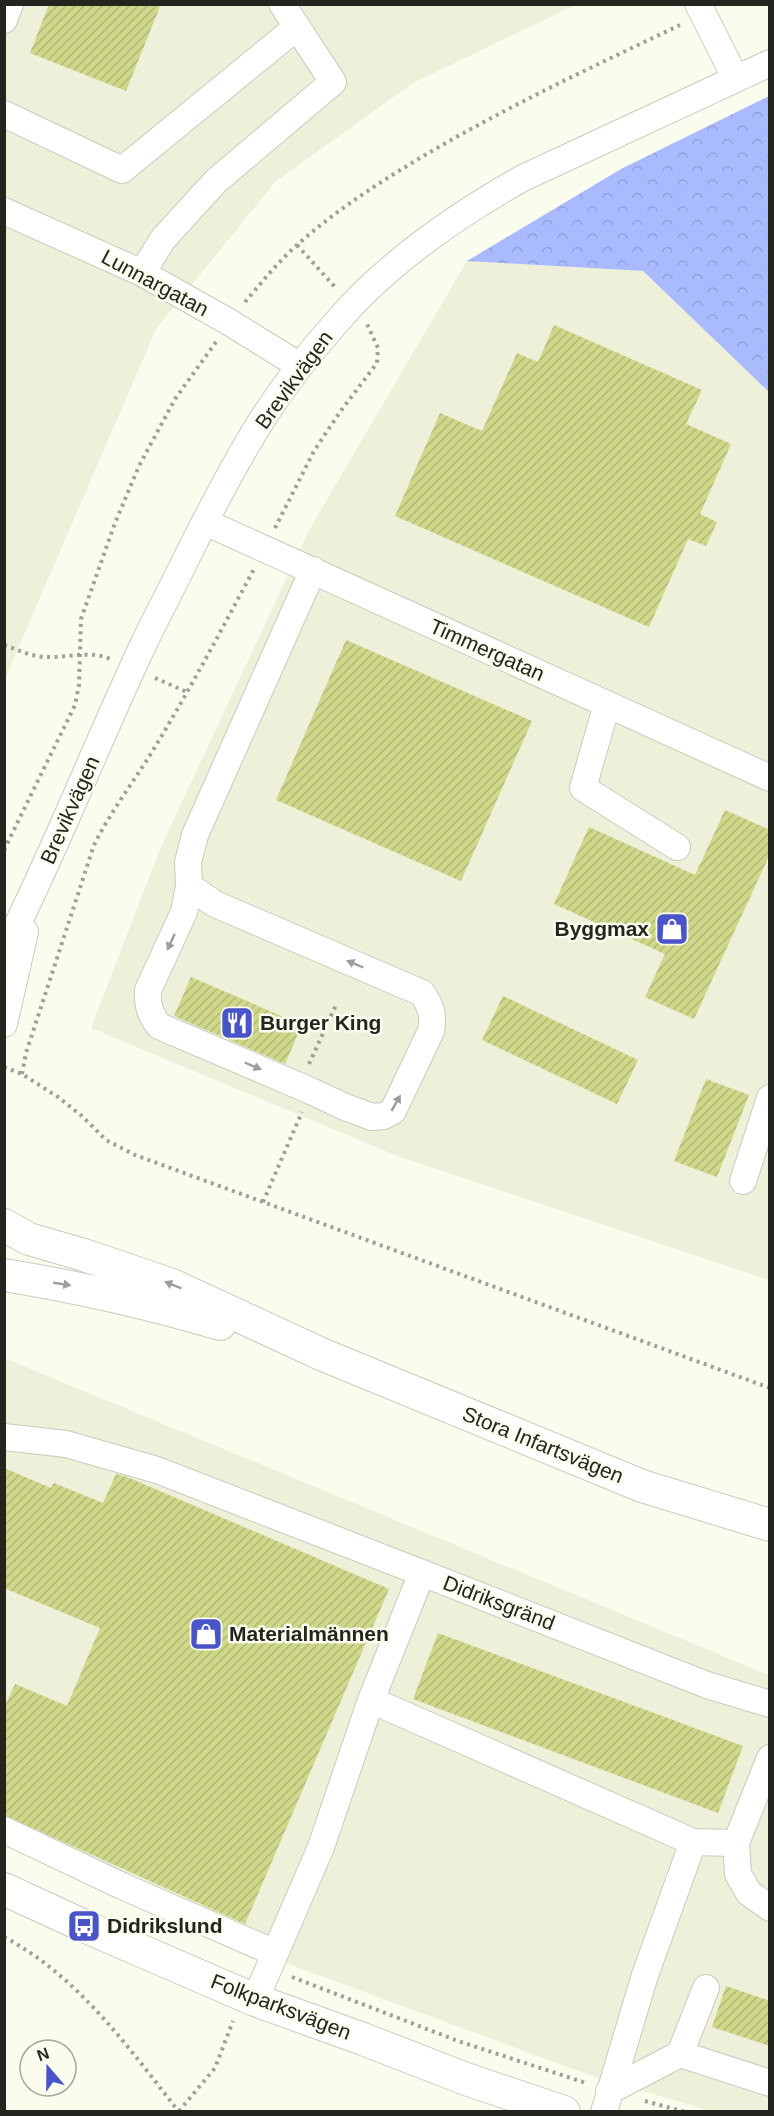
<svg xmlns="http://www.w3.org/2000/svg" width="774" height="2116" font-family="Arial,sans-serif">
<style>
.built{fill:#eef0da}
.forest{fill:url(#forest-crowns)}
.building{fill:url(#building-hatch)}
.lines{fill:none;stroke-linecap:round;stroke-linejoin:round}
.minor-casing{stroke:#c9cbbd;stroke-width:28}
.major-casing{stroke:#c9cbbd;stroke-width:34}
.path{stroke:#9fa096;stroke-width:4;stroke-dasharray:3 4.5;stroke-linecap:butt}
.minor{stroke:#fff;stroke-width:26}
.major{stroke:#fff;stroke-width:32}
.oneway{fill:#9d9d9b}
.labels{text-anchor:middle;stroke-width:5;stroke-linejoin:round;paint-order:stroke}
.street-label{font-size:21px;fill:#252520;stroke:#fafcee}
.poi-label{font-size:21px;font-weight:bold;fill:#252520;stroke:#fafcee;text-anchor:start}
</style>
<defs>
<pattern id="forest-crowns" width="20" height="18" patternUnits="userSpaceOnUse" patternTransform="scale(1.5)"><rect width="20" height="18" fill="#aabaff"/><path d="M2 6a3 3 0 1 1 6 0M12 15a3 3 0 1 1 6 0" fill="none" stroke="#92a0da"/></pattern>
<pattern id="building-hatch" width="6" height="6" patternUnits="userSpaceOnUse" patternTransform="scale(1.5)"><rect width="6" height="6" fill="#cfd789"/><path d="M-1 1l2-2M0 6l6-6M5 7l2-2" fill="none" stroke="#b2b876"/></pattern>
</defs>
<rect width="100%" height="100%" fill="#fafcee"/>
<path class="built" d="M5,5H575L413,83L275,182L156,329L5,679Z
M467,261L643,271L769,392V1280L395,1155L91,1028L160,849L308,532Z
M4,1358L769,1675V2111H711L592,2076L259,1953L5,1841Z"/>
<path class="forest" d="M769,96V392L643,271L467,261L621,169Z"/>
<path class="building" d="M49,4H161L126,91L30,53Z
M554,325L702,390L686,424L731,444L700,514L717,522L706,546L688,539L649,627L395,516L440,413L482,431L517,353L538,362Z
M346,640L532,721L461,881L276,800Z
M725,810L770,830V854L694,1019L645,997L665,954L554,904L589,827L695,875Z
M191,977L302,1025L285,1064L174,1016Z
M503,996L638,1060L617,1104L482,1040Z
M706,1079L749,1095L717,1177L674,1161Z
M4,1468L51,1488L54,1483L103,1503L116,1474L127,1477L389,1589L245,1924L4,1815V1708L15,1684L67,1706L100,1628L4,1588Z
M438,1633L743,1746L718,1813L413,1699Z
M726,1986L770,2001V2046L712,2027Z"/>
<g class="lines">
<g class="minor-casing">
<path id="minor" d="M698,4L736,79
M4,20L10,4
M4,114L122,170L297,27
M4,211L142,273L229,322L300,366
M142,273L163,239L216,181L333,82L282,4
M205,522L770,778
M607,704L583,788L677,847
M189,886L184,912L148,990C147,1005 150,1014 159,1026L311,1091L345,1107L372,1117L384,1116L393,1111L431,1031C434,1015 431,1006 422,993L215,904L189,886L188,862L195,835L313,570
M4,952C55,851 96,745 144,643C158,614 173,586 187,557C211,509 236,460 265,415C286,383 310,352 335,324C386,264 455,216 523,178L770,63
M4,1024L25,932
M743,1181L770,1098
M4,1437L66,1444L157,1470L422,1573
M371,1700L693,1842
M4,1830L122,1886L275,1953
M736,1843L738,1874L749,1893L770,1908
M255,2000L321,1847L371,1700L422,1573L707,1685L770,1704
M680,2054L706,1988
M609,2091L680,2054L770,2083
M604,2112L645,1975L693,1842L736,1843L770,1758"/>
</g>
<g class="major-casing">
<path id="major" d="M4,1225L29,1239L84,1255L172,1285L321,1354L642,1486L770,1525
M4,1275C78,1287 149,1303 220,1324
M4,1889L84,1926L255,2000L363,2039L466,2079L564,2112"/>
</g>
<path class="path" d="M297,245L335,287
M245,302C262,282 278,262 297,245C335,211 377,184 420,158C504,108 592,67 680,25
M275,528L314,451L340,412L377,363L378,348L367,324
M4,645C18,650 30,656 45,657C66,658 90,650 110,659
M155,678L187,692
M4,850L75,705L79,685L81,619L115,523L139,466L175,399L216,342
M309,1064L336,1005
M4,1067L22,1074L58,1097L82,1116L106,1140L135,1155L770,1388
M22,1074L26,1053L94,845C111,811 135,780 155,747C190,689 222,629 254,569
M263,1202L302,1112
M4,1937C78,1976 129,2048 179,2112
M292,1977L458,2041L586,2083
M645,2101L685,2112
M179,2111L215,2068L233,2021"/>
<use href="#minor" class="minor"/>
<use href="#major" class="major"/>
</g>
<defs><path id="oneway-solid" d="M-6-.8H1V-3.2L6.5 0L1 3.2V.8H-6Z" transform="scale(1.5)"/></defs>
<g class="oneway">
<use href="#oneway-solid" transform="translate(171 942) rotate(115)"/>
<use href="#oneway-solid" transform="translate(355 964) rotate(-157)"/>
<use href="#oneway-solid" transform="translate(253 1066) rotate(23)"/>
<use href="#oneway-solid" transform="translate(396 1103) rotate(-60)"/>
<use href="#oneway-solid" transform="translate(62 1284) rotate(9)"/>
<use href="#oneway-solid" transform="translate(173 1285) rotate(-158)"/>
</g>
<defs>
<g id="shop-square" transform="scale(1.725)"><rect x="-9" y="-9" width="18" height="18" rx="4" fill="#4954c9" stroke="#fafcee"/><path d="M-5-2.5h2.3a2.7 3.5 0 0 1 5.4 0H5L5.5 6h-11ZM-1.5-2.5h3a1.5 2.3 0 0 0-3 0Z" fill="#fff"/></g>
<g id="restaurant-square" transform="scale(1.725)"><rect x="-9" y="-9" width="18" height="18" rx="4" fill="#4954c9" stroke="#fafcee"/><path d="M-5-6h1v4h1v-4h1v4h1v-4h1v5L-1.5 .5V6h-2V.5L-5-1ZM5-6V6H3V1.5H1.5Q1.5-4 5-6Z" fill="#fff"/></g>
<g id="bus-square" transform="scale(1.725)"><rect x="-9" y="-9" width="18" height="18" rx="4" fill="#4954c9" stroke="#fafcee"/><path d="M-5-6H5V4H4V6H2V4H-2V6H-4V4H-5ZM-3.5-4V0h7V-4ZM-3.5 1.2v1.5H-2V1.2ZM2 1.2v1.5H3.5V1.2Z" fill="#fff"/></g>
</defs>
<g fill-rule="evenodd">
<use href="#shop-square" x="672" y="929"/>
<use href="#restaurant-square" x="237" y="1023"/>
<use href="#shop-square" x="206" y="1634"/>
<use href="#bus-square" x="84" y="1926"/>
</g>
<g class="labels">
<g class="street-label">
<text transform="translate(155 283) rotate(28)" y="7">Lunnargatan</text>
<text transform="translate(294 380) rotate(-54)" y="7">Brevikvägen</text>
<text transform="translate(487 650) rotate(24)" y="7">Timmergatan</text>
<text transform="translate(70 810) rotate(-66)" y="7">Brevikvägen</text>
<text transform="translate(543 1445) rotate(22)" y="7">Stora Infartsvägen</text>
<text transform="translate(499 1603) rotate(21)" y="7">Didriksgränd</text>
<text transform="translate(281 2007) rotate(21)" y="7">Folkparksvägen</text>
</g>
<g class="poi-label">
<text x="649" y="936" text-anchor="end">Byggmax</text>
<text x="260" y="1030">Burger King</text>
<text x="229" y="1641">Materialmännen</text>
<text x="107" y="1933">Didrikslund</text>
</g>
</g>
<rect width="774" height="2116" fill="none" stroke="#252520" stroke-width="12"/>
<g transform="translate(48 2068) rotate(340)"><circle r="28" fill="#fafcee" stroke="#a5a69c" stroke-width="1.5"/>
<path d="M0-4.5L10 22L0 15L-10 22Z" fill="#4954c9"/>
<text y="-9" font-size="16" font-weight="bold" text-anchor="middle" fill="#252520">N</text>
</g>
</svg>
